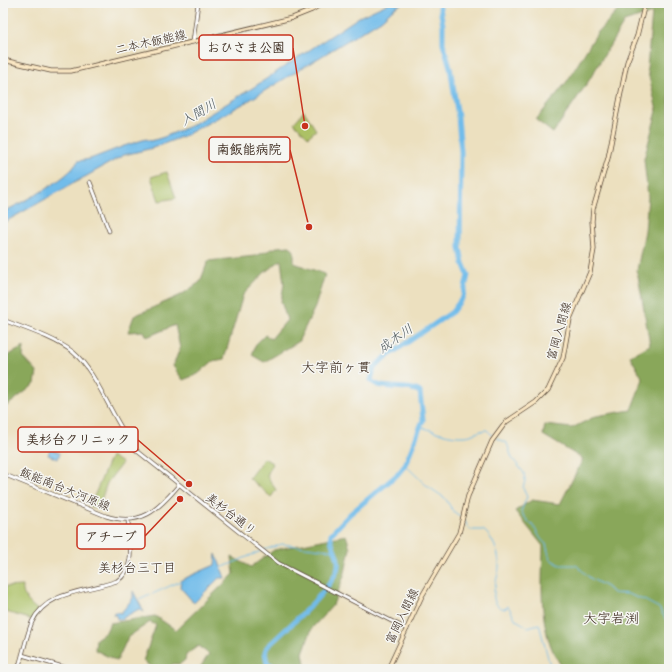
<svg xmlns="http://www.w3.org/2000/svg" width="672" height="672" font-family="'Architects Daughter','Klee One',sans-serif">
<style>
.green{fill:#acc165;stroke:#747642}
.forest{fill:#89a75a;stroke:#62683c}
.water{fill:#71bcea;stroke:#567384}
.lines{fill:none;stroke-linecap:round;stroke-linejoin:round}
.stream{stroke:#71bcea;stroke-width:1}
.river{stroke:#71bcea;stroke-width:5}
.tertiary-casing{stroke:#564536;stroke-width:4.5}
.secondary-casing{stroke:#564536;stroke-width:5}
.tertiary{stroke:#fff;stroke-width:3}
.secondary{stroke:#fae7c3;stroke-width:3.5}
.labels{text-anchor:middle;stroke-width:3;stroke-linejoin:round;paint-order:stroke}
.street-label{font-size:12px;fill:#3b2a1e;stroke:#f6f6f2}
.water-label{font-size:13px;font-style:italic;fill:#4b565b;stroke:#f6f6f2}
.neighbourhood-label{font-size:13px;fill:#3b2a1e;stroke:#f6f6f2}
.quarter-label{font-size:14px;fill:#3b2a1e;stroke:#f6f6f2}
.leader{fill:none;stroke:#c8321e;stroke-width:1.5}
.callout-dot{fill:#c8321e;stroke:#f6f6f2;stroke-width:1.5}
.callout{fill:#f6f6f2;stroke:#c8321e;stroke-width:1.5}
.callout-label{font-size:13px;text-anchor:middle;font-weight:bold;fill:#3b2a1e}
</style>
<rect width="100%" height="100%" fill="#f6f6f2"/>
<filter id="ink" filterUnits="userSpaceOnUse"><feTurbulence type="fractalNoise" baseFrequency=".025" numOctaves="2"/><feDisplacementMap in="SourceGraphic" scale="8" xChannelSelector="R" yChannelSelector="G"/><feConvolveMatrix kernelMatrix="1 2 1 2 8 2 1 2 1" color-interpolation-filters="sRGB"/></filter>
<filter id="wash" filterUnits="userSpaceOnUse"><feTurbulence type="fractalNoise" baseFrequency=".012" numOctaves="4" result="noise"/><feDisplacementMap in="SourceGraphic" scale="16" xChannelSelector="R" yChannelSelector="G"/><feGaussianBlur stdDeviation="0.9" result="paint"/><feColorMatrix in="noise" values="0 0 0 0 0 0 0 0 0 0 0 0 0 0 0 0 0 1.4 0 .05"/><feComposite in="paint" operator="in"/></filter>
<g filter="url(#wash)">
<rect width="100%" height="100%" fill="#ece0bf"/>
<path class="green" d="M304,111L316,130L308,137L294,123Z
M167,172L176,198L159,201L151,177Z
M111,456L122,463L107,483L98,509L90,506Z
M264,458L272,463L267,476L276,490L271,497L249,478Z
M23,586C21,596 31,605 39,611L33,620L3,611V587Z"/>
<path class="forest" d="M625,3H669V669H564C537,636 542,586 543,546L515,511L532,500L560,504L583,459L543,435L545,425L572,428L596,416L631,410L643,379L630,356L650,345L637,270L645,231L648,197L644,159L657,111L647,68L652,13L624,22L588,82L553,133L536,120L568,80L597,33Z
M290,246L294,251V263L325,274L315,307L298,342L264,362L252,355L256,344L265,335L271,339L287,320L281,301L284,284L281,260L265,272L243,295L224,359L213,361L198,374L183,380L173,366L180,348L175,325L147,337L144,331L128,332L134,316L181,295L200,282L208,261L255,256L277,247Z
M24,347L23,357L37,372L35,384L3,409V358Z
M346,535L350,548L345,573L333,605L312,628L303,653L306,669H199L209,654L198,646L186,655L185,660L180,664H173L166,669H154L143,661L156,625L150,622L128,637L117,661L95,650L96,639L106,632L110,623L155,616L176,630L234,574L232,557L251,567L274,550Z"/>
<path class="water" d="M389,3H403L393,9L381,20L243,104L184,136L153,148L124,155L3,223V212C23,202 68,180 78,161L90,159L124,146L146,139L151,141L164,137L190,126L254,87L359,17Z
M50,449L60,453L58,459L48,455Z
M216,554L225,578H219L194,603L180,587L181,580L215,565Z
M133,591L144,612L139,609L121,619H117L116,615H113L114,612L121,613L133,598Z"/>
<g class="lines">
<path class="stream" d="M421,427C435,431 449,437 464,436C473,436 479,430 487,430L492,435
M497,438L507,443L512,458L524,473L525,481L523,488L527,497L521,511C524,517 528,521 533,526C538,532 539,539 546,544L550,559L560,565H576L590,578L607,587L613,593L628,594L646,601L659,608L669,625
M405,465L427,486L445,498L453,511L461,517
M464,519L468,528L471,530H483C492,535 500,555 499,566C499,579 484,605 505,609L508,606L516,620L528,627L539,624L551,669
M264,550L282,544L329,550L333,549
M221,568L261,551
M139,600L181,581"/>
<path class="river" d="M280,669L267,663L265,652L267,647C283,632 336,586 338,566C340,553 329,546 331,534L350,514L398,474L405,465L423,420L420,392C407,383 380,392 371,380L374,368L382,360L452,312L463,297L468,275L463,263L460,248L461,152L458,117L450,67L443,43V25L439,3"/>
</g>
</g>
<g filter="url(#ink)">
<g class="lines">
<g class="tertiary-casing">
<path id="tertiary" d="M193,42L198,3
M90,182L109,231
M3,320C26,329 53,337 73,352C98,373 113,422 136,450L278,563L407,629
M3,474L106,516C141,527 158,510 179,485
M22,655L70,669
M18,669C23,654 26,637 32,622C47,590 87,592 117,581C137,568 129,540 128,520"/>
</g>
<g class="secondary-casing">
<path id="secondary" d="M3,60L51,71H71L292,18L312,10L323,3
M388,669L422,596L459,533L468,496L492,441L506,422L536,402L548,390L563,358L570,319L590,272L594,249L592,221L593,209L608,158L627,62L637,36L645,3"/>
</g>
<use href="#tertiary" class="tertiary"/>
<use href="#secondary" class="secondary"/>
</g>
</g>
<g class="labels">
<g class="street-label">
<text transform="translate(151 42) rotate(-13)" y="4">二本木飯能線</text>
<text transform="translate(559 331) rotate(-74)" y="4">富岡入間線</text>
<text transform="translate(65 489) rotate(22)" y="4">飯能南台大河原線</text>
<text transform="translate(231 514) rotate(38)" y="4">美杉台通り</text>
<text transform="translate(402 616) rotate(-64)" y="4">富岡入間線</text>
</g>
<g class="water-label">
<text transform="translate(198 112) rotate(-31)" y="5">入間川</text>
<text transform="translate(395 338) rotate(-35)" y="5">成木川</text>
</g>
<g class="neighbourhood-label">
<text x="137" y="572">美杉台三丁目</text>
</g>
<g class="quarter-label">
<text x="336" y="372">大字前ヶ貫</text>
<text x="611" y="623">大字岩渕</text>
</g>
</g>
<path class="leader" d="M305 126L293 48M309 227L290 150M189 484L138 440M180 499L145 536"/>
<g class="callout-dot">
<circle cx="305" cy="126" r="4"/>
<circle cx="309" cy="227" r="4"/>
<circle cx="189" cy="484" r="4"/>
<circle cx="180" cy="499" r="4"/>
</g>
<g class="callout">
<rect x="199" y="35" width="94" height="25" rx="4"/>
<rect x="209" y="137" width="81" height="25" rx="4"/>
<rect x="18" y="427" width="120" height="25" rx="4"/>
<rect x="77" y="524" width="68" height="25" rx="4"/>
</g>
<g class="callout-label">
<text x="246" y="52">おひさま公園</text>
<text x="249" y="154">南飯能病院</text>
<text x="78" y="444">美杉台クリニック</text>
<text x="111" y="541">アチーブ</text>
</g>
<rect width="672" height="672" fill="none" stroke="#f6f6f2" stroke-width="16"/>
</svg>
